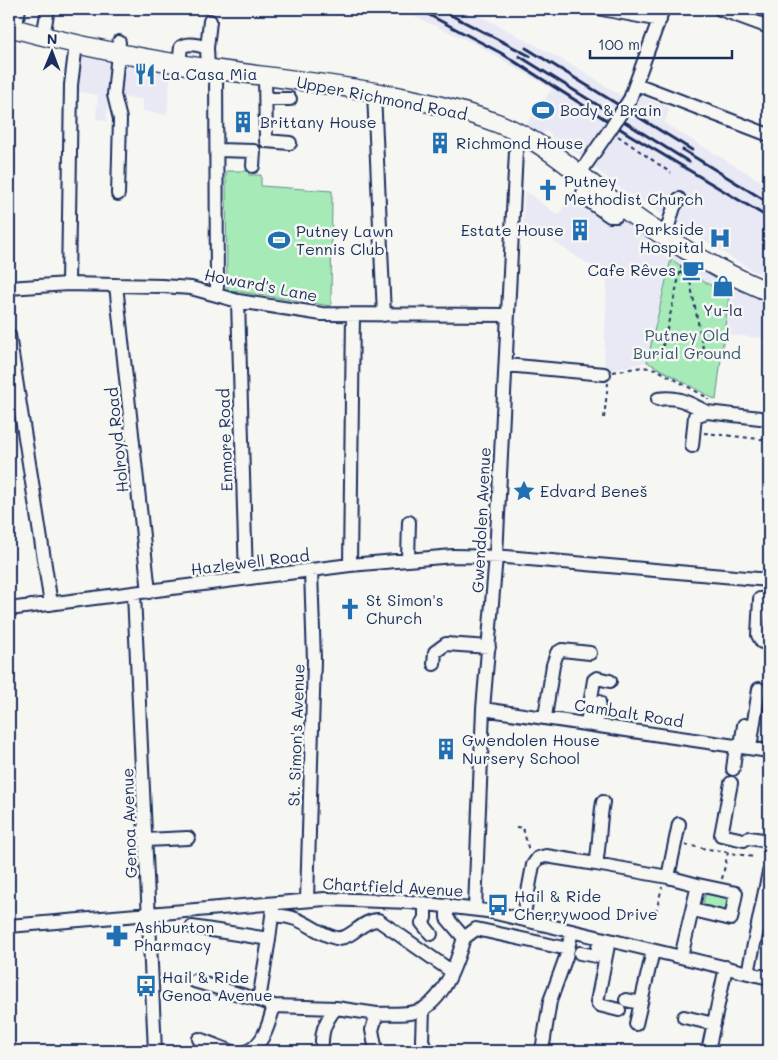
<svg xmlns="http://www.w3.org/2000/svg" width="778" height="1060" font-family="Mali,sans-serif">
<style>
.built{fill:#e9e9f5}
.green{fill:#a6ebb7;stroke:#608d8a}
.lines{fill:none;stroke-linecap:round;stroke-linejoin:round}
.minor-casing{stroke:#1b2f5e;stroke-width:16}
.highway-casing{stroke:#1b2f5e;stroke-width:21}
.path{stroke:#1b2f5e;stroke-width:2;stroke-dasharray:4 4;stroke-linecap:butt}
.minor{stroke:#f6f6f2;stroke-width:12}
.highway{stroke:#f6f6f2;stroke-width:18}
.rail{stroke:#1b2f5e;stroke-width:3}
.minor-bridge-casing{stroke:#1b2f5e;stroke-width:16;stroke-linecap:butt}
.minor-bridge{stroke:#f6f6f2;stroke-width:12}
.labels{text-anchor:middle;stroke-width:5;stroke-linejoin:round;paint-order:stroke}
.poi-label{font-size:16px;fill:#1b2f5e;stroke:#f6f6f2;text-anchor:start}
.street-label{font-size:16px;fill:#1b2f5e;stroke:#f6f6f2}
.park-label{font-size:16px;fill:#375570;stroke:#f6f6f2}
</style>
<rect width="100%" height="100%" fill="#f6f6f2"/>
<filter id="ink" filterUnits="userSpaceOnUse"><feTurbulence type="fractalNoise" baseFrequency=".02" numOctaves="2"/><feDisplacementMap in="SourceGraphic" scale="10" xChannelSelector="R" yChannelSelector="G"/><feConvolveMatrix kernelMatrix="1 2 1 2 8 2 1 2 1" color-interpolation-filters="sRGB"/></filter>
<g filter="url(#ink)">
<path class="built" d="M397,9H468L583,71L635,105L641,96L670,108L664,123L769,186V277L753,271L614,184L579,154L551,137L552,135L546,131L542,136L525,126L552,89L475,44Z
M71,52L171,70L167,115L143,111V99L108,96L107,121L96,119L98,95L74,91Z
M579,186L676,255L769,304V339L723,334L728,294L704,282L671,259L647,362L604,371L607,276L543,235L522,239L525,191L558,215Z"/>
<path class="green" d="M226,171H249V175H261V186L332,191L331,306L227,290Z
M671,259L704,282L729,294L716,400L647,362Z
M706,892L730,897L727,913L702,907Z"/>
<g class="lines">
<g class="minor-casing">
<path id="minor" d="M602,9L660,20
M720,9L769,27
M15,29L19,9
M43,36L48,9
M207,48L210,21
M179,63L181,47C188,42 199,45 207,48L208,68
M265,76L266,141L290,143
M636,84L769,135
M374,93L384,315
M266,99H290
M630,99L663,9
M217,150L254,151L253,166
M580,173L611,128
M590,181L583,193V197L610,216H616L622,207
M118,194L120,119L114,95L119,42
M665,236L674,207L679,199
M68,284L71,85L76,44
M116,285L149,592
M9,288L68,284L162,286L191,288L238,301L322,314L508,315
M215,294L217,287L216,70
M238,301L246,578
M9,335L51,604
M506,365L604,374
M658,399C680,396 688,403 707,412
M692,446L695,416L707,412L769,419
M408,559L409,522
M350,565L353,315
M134,594L155,1051
M769,598L760,599L758,635L762,642H769
M9,609L350,565L453,556L506,557L769,580
M434,664L435,652L446,644L489,647
M483,709L769,751
M545,717L553,665L557,653L562,650L590,653
M587,723L594,680L597,678L610,681
M596,724L599,702
M741,746L744,725
M750,748L759,689
M733,769L736,746
M731,783L721,835L744,840
M749,838L769,841
M146,840L188,838
M596,864L668,877L679,824
M668,877L698,885
M307,900L314,660L311,571
M425,903V918L422,923L431,934
M475,908L483,709L496,556L516,151L524,136
M274,916C302,914 315,934 336,938C352,940 361,920 378,920L451,971
M523,919L533,865L538,858L546,856L596,864C600,843 599,823 603,802
M9,926L325,899L410,902L487,911L769,978
M192,927L269,939L273,908
M464,938L476,929L568,949
M269,939L259,1000L274,1006
M609,940L597,1002L599,1005L619,1010
M580,953L596,956L600,940
M681,957L698,885L736,893L731,919L693,910
M748,973L769,872
M194,981L259,1000
M626,1000L641,1003
M423,1009L422,1041L426,1051
M684,1017L714,1024
M636,1024L653,951
M199,1039L230,1051
M248,1051C265,1043 269,1022 274,1006L336,1008
M322,1051C321,1033 324,1022 336,1008L377,1014
M376,1051L372,1030L377,1014C390,1013 411,1016 423,1009C446,996 457,961 464,938L447,918V905
M542,1051L550,1001L566,957L572,931
M708,1051L726,967"/>
</g>
<g class="highway-casing">
<path id="highway" d="M9,27C77,46 148,60 219,70C307,82 414,92 497,123C544,141 578,174 616,203C663,238 716,270 769,292"/>
</g>
<path class="path" d="M618,136L671,173
M680,272L689,276L703,348
M661,354L682,264
M613,372L642,367L656,369L708,398V400
M604,418L608,383
M704,433L769,440
M516,827L523,828L529,851
M685,845L754,857
M722,879L728,852
M656,912L662,887"/>
<use href="#minor" class="minor"/>
<use href="#highway" class="highway"/>
<path class="rail" d="M418,9L501,53L630,135L769,218
M439,9L530,56
M526,48L692,150
M519,56L689,162
M683,150L769,203"/>
<g class="minor-bridge-casing">
<path id="minor-bridge" d="M611,128L630,99"/>
</g>
<use href="#minor-bridge" class="minor-bridge"/>
</g>
</g>
<defs>
<g id="restaurant-bare" transform="scale(1.725)"><path d="M-5-6h1v4h1v-4h1v4h1v-4h1v5L-1.5 .5V6h-2V.5L-5-1ZM5-6V6H3V1.5H1.5Q1.5-4 5-6Z" fill="#1f6fb2" stroke="#f6f6f2" stroke-width="2.5" paint-order="stroke"/></g>
<g id="stadium-bare" transform="scale(1.725)"><path d="M0-5a6.5 5 0 1 0 0 10a6.5 5 0 1 0 0-10ZM-3.5-1.8h7v3.6h-7Z" fill="#1f6fb2" stroke="#f6f6f2" stroke-width="2.5" paint-order="stroke"/></g>
<g id="building-bare" transform="scale(1.725)"><path d="M-4-6H4V6H1V3H-1V6H-4ZM-2.5-4.3h1.7v1.8h-1.7ZM.8-4.3h1.7v1.8H.8ZM-2.5-1h1.7V.8h-1.7ZM.8-1h1.7V.8H.8Z" fill="#1f6fb2" stroke="#f6f6f2" stroke-width="2.5" paint-order="stroke"/></g>
<g id="church-bare" transform="scale(1.725)"><path d="M-1.2-6h2.4v3.5h3.3v2.4h-3.3V6h-2.4V-.1h-3.3v-2.4h3.3Z" fill="#1f6fb2" stroke="#f6f6f2" stroke-width="2.5" paint-order="stroke"/></g>
<g id="hospital-bare" transform="scale(1.725)"><path d="M-5-5h3v3.5h4V-5h3V5h-3V1.5h-4V5h-3Z" fill="#1f6fb2" stroke="#f6f6f2" stroke-width="2.5" paint-order="stroke"/></g>
<g id="cafe-bare" transform="scale(1.725)"><path d="M-5.5-4.5H6V0H3Q3 3.5 0 3.5H-2.5Q-5.5 3.5-5.5 0ZM3-3.2v2h1.7v-2ZM-6 4.5H4V6H-6Z" fill="#1f6fb2" stroke="#f6f6f2" stroke-width="2.5" paint-order="stroke"/></g>
<g id="shop-bare" transform="scale(1.725)"><path d="M-5-2.5h2.3a2.7 3.5 0 0 1 5.4 0H5L5.5 6h-11ZM-1.5-2.5h3a1.5 2.3 0 0 0-3 0Z" fill="#1f6fb2" stroke="#f6f6f2" stroke-width="2.5" paint-order="stroke"/></g>
<g id="sight-bare" transform="scale(1.725)"><path d="M0-6L1.8-2.2L6-1.7L2.9 1.2L3.7 5.4L0 3.3L-3.7 5.4L-2.9 1.2L-6-1.7L-1.8-2.2Z" fill="#1f6fb2" stroke="#f6f6f2" stroke-width="2.5" paint-order="stroke"/></g>
<g id="bus-bare" transform="scale(1.725)"><path d="M-5-6H5V4H4V6H2V4H-2V6H-4V4H-5ZM-3.5-4V0h7V-4ZM-3.5 1.2v1.5H-2V1.2ZM2 1.2v1.5H3.5V1.2Z" fill="#1f6fb2" stroke="#f6f6f2" stroke-width="2.5" paint-order="stroke"/></g>
<g id="pharmacy-bare" transform="scale(1.725)"><path d="M-2-6h4v4h4v4h-4v4h-4v-4h-4v-4h4Z" fill="#1f6fb2" stroke="#f6f6f2" stroke-width="2.5" paint-order="stroke"/></g>
</defs>
<g fill-rule="evenodd">
<use href="#restaurant-bare" x="145" y="74"/>
<use href="#stadium-bare" x="543" y="110"/>
<use href="#building-bare" x="243" y="122"/>
<use href="#building-bare" x="440" y="143"/>
<use href="#church-bare" x="548" y="190"/>
<use href="#building-bare" x="580" y="230"/>
<use href="#hospital-bare" x="720" y="238"/>
<use href="#stadium-bare" x="279" y="240"/>
<use href="#cafe-bare" x="693" y="270"/>
<use href="#shop-bare" x="723" y="286"/>
<use href="#sight-bare" x="524" y="491"/>
<use href="#church-bare" x="350" y="609"/>
<use href="#building-bare" x="446" y="749"/>
<use href="#bus-bare" x="498" y="905"/>
<use href="#pharmacy-bare" x="117" y="936"/>
<use href="#bus-bare" x="146" y="986"/>
</g>
<g class="labels">
<g class="poi-label">
<text x="162" y="80">La Casa Mia</text>
<text x="560" y="116">Body &amp; Brain</text>
<text x="260" y="128">Brittany House</text>
<text x="456" y="149">Richmond House</text>
<text x="564" y="187">Putney<tspan x="564" dy="18">Methodist Church</tspan></text>
<text x="704" y="235" text-anchor="end">Parkside<tspan x="704" dy="18">Hospital</tspan></text>
<text x="564" y="236" text-anchor="end">Estate House</text>
<text x="296" y="237">Putney Lawn<tspan x="296" dy="18">Tennis Club</tspan></text>
<text x="676" y="276" text-anchor="end">Cafe Rêves</text>
<text x="723" y="316" text-anchor="middle">Yu-la</text>
<text x="540" y="497">Edvard Beneš</text>
<text x="366" y="606">St Simon's<tspan x="366" dy="18">Church</tspan></text>
<text x="462" y="746">Gwendolen House<tspan x="462" dy="18">Nursery School</tspan></text>
<text x="514" y="902">Hail &amp; Ride<tspan x="514" dy="18">Cherrywood Drive</tspan></text>
<text x="134" y="933">Ashburton<tspan x="134" dy="18">Pharmacy</tspan></text>
<text x="162" y="983">Hail &amp; Ride<tspan x="162" dy="18">Genoa Avenue</tspan></text>
</g>
<g class="street-label">
<text transform="translate(382 98) rotate(11)" y="6">Upper Richmond Road</text>
<text transform="translate(261 285) rotate(11)" y="6">Howard's Lane</text>
<text transform="translate(117 440) rotate(-96)" y="6">Holroyd Road</text>
<text transform="translate(225 440) rotate(-92)" y="6">Enmore Road</text>
<text transform="translate(481 520) rotate(-87)" y="6">Gwendolen Avenue</text>
<text transform="translate(250 562) rotate(-7)" y="6">Hazlewell Road</text>
<text transform="translate(629 713) rotate(9)" y="6">Cambalt Road</text>
<text transform="translate(296 735) rotate(-88)" y="6">St. Simon's Avenue</text>
<text transform="translate(129 823) rotate(-92)" y="6">Genoa Avenue</text>
<text transform="translate(393 887) rotate(3)" y="6">Chartfield Avenue</text>
</g>
<g class="park-label">
<text x="687" y="341">Putney Old<tspan x="687" dy="18">Burial Ground</tspan></text>
</g>
</g>
<rect width="778" height="1060" fill="none" stroke="#f6f6f2" stroke-width="30"/>
<rect x="15" y="15" width="748" height="1030" fill="none" stroke="#1b2f5e" stroke-width="2" filter="url(#ink)"/>
<g transform="translate(52 52) rotate(1)" stroke="#f6f6f2" stroke-width="4" paint-order="stroke">
<path d="M0-4L9 19L0 12L-9 19Z" fill="#1b2f5e"/>
<text y="-8" font-size="14" font-weight="bold" text-anchor="middle" fill="#1b2f5e">N</text>
</g>
<path d="M590 50v8h142v-8" fill="none" stroke="#1b2f5e" stroke-width="2.5"/>
<text x="598" y="50" font-size="15" fill="#1b2f5e" stroke="#f6f6f2" stroke-width="4" paint-order="stroke">100 m</text>
</svg>
